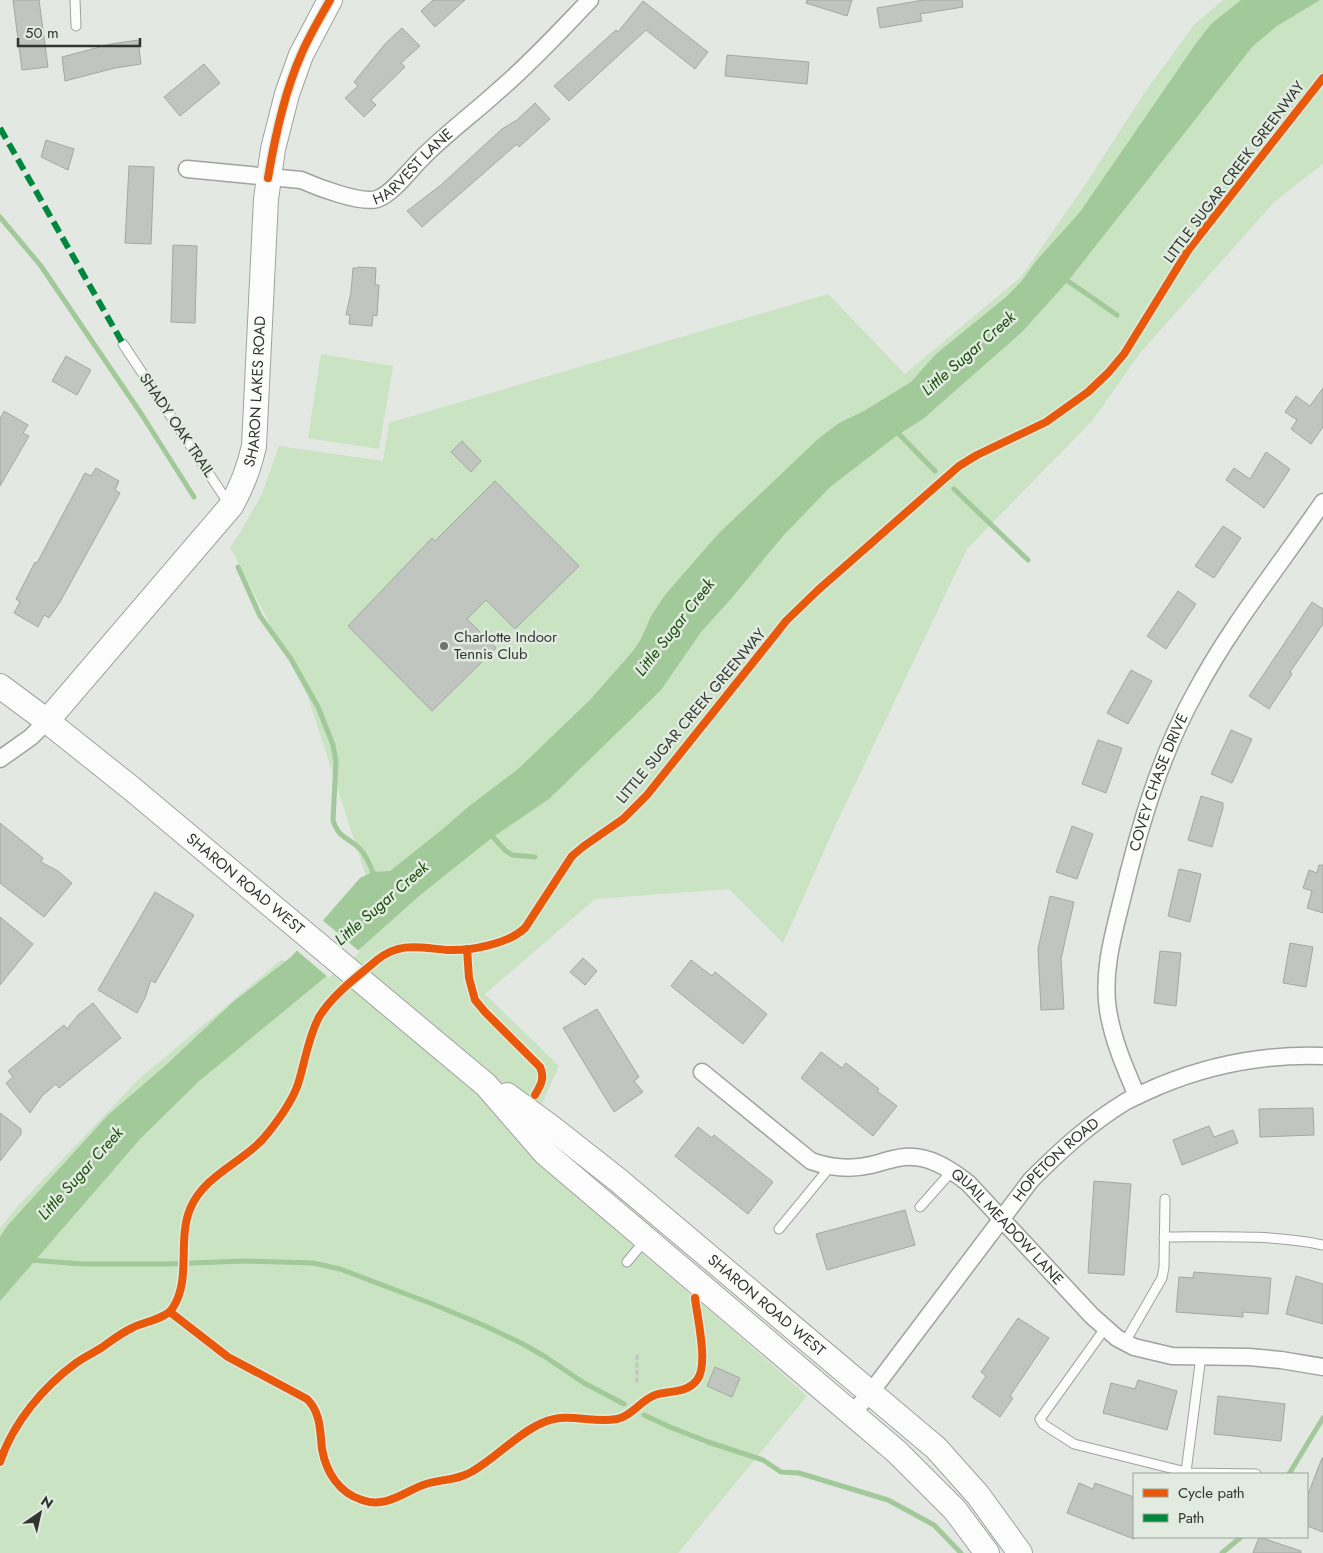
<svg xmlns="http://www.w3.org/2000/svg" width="1323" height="1553" font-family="Jost,sans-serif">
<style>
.green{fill:#c9e3c3}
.water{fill:#a2c999}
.pier{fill:#e3e8e2}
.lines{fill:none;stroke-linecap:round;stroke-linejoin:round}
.stream{stroke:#a2c999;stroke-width:5}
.building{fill:#c1c5c0;stroke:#a4a8a3}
.lane-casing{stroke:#9fa39f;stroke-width:11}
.street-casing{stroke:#9fa39f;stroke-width:19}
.secondary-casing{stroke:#9fa39f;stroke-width:26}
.path{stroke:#c5c6c4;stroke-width:3;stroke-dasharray:5 2.5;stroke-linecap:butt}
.lane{stroke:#fbfcfb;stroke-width:9}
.street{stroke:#fbfcfb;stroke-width:16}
.secondary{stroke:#fbfcfb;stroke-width:24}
.quiet{stroke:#00873e;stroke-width:6;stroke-dasharray:12 6;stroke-linecap:butt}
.cycleway-casing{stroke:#e1ebdf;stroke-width:11}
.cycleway{stroke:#e8590c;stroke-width:8}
.poi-dot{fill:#70746f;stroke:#e1ebdf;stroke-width:2}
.labels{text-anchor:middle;stroke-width:5;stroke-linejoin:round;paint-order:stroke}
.street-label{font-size:15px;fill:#323631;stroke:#e1ebdf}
.poi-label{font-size:15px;fill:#323631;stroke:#e1ebdf;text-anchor:start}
.water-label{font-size:16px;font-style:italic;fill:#184d0a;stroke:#e1ebdf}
</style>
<rect width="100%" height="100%" fill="#e3e8e2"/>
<path class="green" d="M1223,0H1323V164L1274,202L1140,353L1092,421L967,549L836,824L783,943L729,889L595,899L485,994L559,1066L523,1145L638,1250L735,1332L807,1396L678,1553H0V1229L17,1207L139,1079L281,960L308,968L376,907L308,697L230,547L241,531L262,494L279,446L383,461L389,423L828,294L905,374L1021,277L1087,182L1145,92L1194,25Z
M321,354L393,366L379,449L308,438Z"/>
<path class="water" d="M1241,0H1320L1277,26L1253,46L1068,281L1022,332L923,419L899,434L830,487L783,536L730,600L701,632L661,690L549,799L493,837L419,896L363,946L198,1082L141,1138L0,1301V1237L8,1225L108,1115L166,1065L233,1002L291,957L360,878L373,872L390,871L444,828L468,807L517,770L590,700L633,651L641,639L651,616L665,595L718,534L818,439L839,423L864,411L911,382L936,354L1006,297L1021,282L1036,261L1080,212L1197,42L1211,24Z"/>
<path class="pier" d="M320,918L360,952L329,978L295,949Z"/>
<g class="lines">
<path class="stream" d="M0,217L41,266L142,415L194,497
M1063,280L1068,281L1117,315
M895,430L935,471
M954,489L1028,560
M238,567L260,616L291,659L318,707L333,745L336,762L333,820C338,838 348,837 360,849C367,856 371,868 375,877
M489,833L506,851L512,855L535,857
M29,1260L83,1264H165L245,1261L313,1263L340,1269L435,1305L483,1325L521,1343L544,1356L584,1383L624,1404
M644,1415L670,1427L708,1442L763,1460L781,1472L799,1473L888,1500L934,1525L961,1553
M1289,1474L1323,1418
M1222,1553L1241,1537"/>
</g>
<path class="building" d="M13,0H39L48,67L22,70Z
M433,0H465L435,27L421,11Z
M807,0H852L847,16L806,3Z
M923,0H962L963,7L920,14L922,21L880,28L877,8Z
M643,1L708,52L695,69L646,30L569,101L554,86L616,30L618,32Z
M402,28L420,46L401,63L405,67L371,100L376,105L364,117L345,98L358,86L354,82L385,44Z
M138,40L141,64L115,68L65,81L62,57L111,44Z
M727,55L809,62L807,84L725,76Z
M204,64L220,83L180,116L164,97Z
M535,103L550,119L519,147L517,144L422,227L407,211L441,185L502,129L517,120Z
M46,140L74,149L68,170L41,157Z
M129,166L154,167L151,244L125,243Z
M173,245L197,246L195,323L171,322Z
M358,267L376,268L375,285H379L377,316L373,315L372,326L349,324L350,315H346L351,292L353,268H358Z
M66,356L91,370L77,395L52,381Z
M1323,388V427L1311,444L1291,429L1297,420L1285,412L1296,396L1310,406Z
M4,411L28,425L23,433L29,436L0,486V419Z
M462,441L481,461L471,472L451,452Z
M1266,452L1290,469L1264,508L1226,480L1234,468L1250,479Z
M96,468L119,481L115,490L120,493L60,602L49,618L44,615L38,627L14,613L20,602L16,599L35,562L37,563L85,473L91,476Z
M495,481L579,566L515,629L486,600L467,619L496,648L432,711L348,626L432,538L435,541Z
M1223,526L1241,538L1214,578L1195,566Z
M1178,591L1196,604L1166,649L1147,636Z
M1312,602L1323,609V624L1290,672L1292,674L1269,709L1249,696Z
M1131,670L1152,681L1128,724L1107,713Z
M1231,730L1252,739L1232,783L1211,774Z
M1098,740L1122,748L1106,793L1082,784Z
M1201,796L1223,803V808L1212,847L1188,840Z
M0,823L43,858L41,862L58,871L72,883L44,917L0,883Z
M1072,826L1093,834L1077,879L1056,872Z
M1319,865H1323V913L1307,908L1312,891L1303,888L1309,870L1317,873Z
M1179,869L1201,874L1190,922L1168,916Z
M155,892L194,915L155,983L151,980L145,998L137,1013L98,990Z
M1050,896L1074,902L1061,959L1064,1009L1041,1010L1038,949Z
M0,917L33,944L0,985Z
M1290,943L1313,947L1306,987L1283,983Z
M1160,951L1181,953L1176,1006L1154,1003Z
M583,958L597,971L585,985L570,972Z
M691,960L712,976L715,972L767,1014L743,1044L671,986Z
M93,1003L121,1038L59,1088L56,1084L42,1096L30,1113L6,1083L13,1077L8,1071L64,1025L67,1029L78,1015Z
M597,1009L639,1077L634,1081L643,1092L614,1112L563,1028Z
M821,1052L842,1068L846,1063L879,1089L877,1091L897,1106L873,1136L801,1078Z
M1313,1108L1314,1135L1260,1137L1259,1109Z
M0,1113L21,1129V1134L0,1161Z
M1209,1126L1214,1137L1233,1130L1238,1143L1182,1165L1173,1140Z
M698,1127L712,1138L714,1135L773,1182L748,1214L675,1156Z
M1094,1181L1131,1184L1124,1275L1088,1273Z
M905,1210L915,1245L827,1270L816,1234Z
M1194,1272L1271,1278L1268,1314L1243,1312V1317L1176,1312L1179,1277L1193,1278Z
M1296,1276L1323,1284V1324L1286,1314Z
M1018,1318L1049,1338L1010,1396L1013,1398L1000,1417L972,1397L986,1376L981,1372Z
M715,1367L740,1378L732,1397L707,1386Z
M1138,1380L1177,1391L1167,1430L1103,1413L1111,1383L1135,1389Z
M1218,1396L1285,1404L1281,1441L1214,1434Z
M1322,1458H1323V1532L1307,1526V1497Z
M1079,1483L1093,1489L1095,1483L1134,1497V1539L1067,1513Z
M1259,1537L1301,1551V1553H1253Z"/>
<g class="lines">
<g class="lane-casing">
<path id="lane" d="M75,0L76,26
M123,344L229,504
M920,1207L952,1171
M779,1229L830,1167
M1164,1237C1217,1237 1271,1234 1323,1245
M627,1262L646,1239
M1106,1327L1040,1419L1043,1424L1074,1444L1190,1473L1256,1474
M1125,1342L1162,1278L1164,1267L1165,1199
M1186,1472L1201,1356"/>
</g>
<g class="street-casing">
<g id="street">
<path id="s1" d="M187,169L301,180C317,187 361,204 377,199C393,194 412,167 424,156C447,133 474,113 498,91C531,63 560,31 590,0"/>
<path d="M0,759L31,737L47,721"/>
<path id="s2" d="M702,1072L811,1161C831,1168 850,1170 871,1165C883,1162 893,1158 905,1157C929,1155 950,1169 968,1183L1092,1316L1117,1338L1134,1347L1172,1356L1249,1357L1281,1360L1323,1367"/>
<path id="s3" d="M1137,1096C1125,1068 1113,1041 1108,1010C1102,971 1114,932 1123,895C1140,825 1160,756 1195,693C1231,625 1280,565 1323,502"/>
<path id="s4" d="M852,1413L868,1396L1031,1180C1060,1151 1089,1124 1125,1102C1136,1096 1148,1091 1159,1086C1212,1064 1266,1054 1323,1056"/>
</g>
</g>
<g class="secondary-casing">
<g id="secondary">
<path id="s5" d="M0,686L47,721L131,788L486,1085L545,1153L897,1452L955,1510L987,1553"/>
<path id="s6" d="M47,721L231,506C242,487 249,468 254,446L266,199L273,149L287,94L301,55L330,0"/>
<path id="s7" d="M507,1095L552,1128L618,1180L936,1448L978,1495L1020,1553"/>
</g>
</g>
<path class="path" d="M637,1355V1385"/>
<use href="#lane" class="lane"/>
<use href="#street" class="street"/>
<use href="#secondary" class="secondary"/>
<path class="quiet" d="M0,128L123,344"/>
<g class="cycleway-casing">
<path id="cycleway" d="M268,178C275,136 284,93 301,55C309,36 320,18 330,0
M467,949L469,978L475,1000L485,1012L540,1067C545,1078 541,1085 535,1095
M170,1312L228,1357L307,1399C321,1413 320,1431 322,1449C326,1472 339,1493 362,1500C387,1509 404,1491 426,1484C442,1479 459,1480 473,1471C497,1457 517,1434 542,1423C568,1411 591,1424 617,1419C632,1416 641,1400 655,1395C670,1390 686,1394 697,1380C709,1365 697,1317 695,1298
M0,1462C13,1423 43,1387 76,1363C84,1357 93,1353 101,1348C111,1341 121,1333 132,1328C143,1322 165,1319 172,1309C192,1280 177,1241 190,1209C205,1173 246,1162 268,1133C280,1118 292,1102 298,1084C305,1062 308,1038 319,1017C333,994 357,977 377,960C400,941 421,948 448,950C470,951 508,944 525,928L572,856L584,846L623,819L647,795L771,640L786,621L818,590L959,466L977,455L1046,422L1088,392L1108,373L1124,354L1189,249L1323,78"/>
</g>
<use href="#cycleway" class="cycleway"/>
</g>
<circle class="poi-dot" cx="444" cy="646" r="5"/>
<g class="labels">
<g class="street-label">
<text dy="5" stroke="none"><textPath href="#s1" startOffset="242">HARVEST LANE</textPath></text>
<text transform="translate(1234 172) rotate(-53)" y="5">LITTLE SUGAR CREEK GREENWAY</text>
<text dy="5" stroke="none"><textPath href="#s6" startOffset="402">SHARON LAKES ROAD</textPath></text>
<text transform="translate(177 425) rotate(56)" y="5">SHADY OAK TRAIL</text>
<text transform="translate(691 716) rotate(-50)" y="5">LITTLE SUGAR CREEK GREENWAY</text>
<text dy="5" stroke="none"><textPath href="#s3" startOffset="326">COVEY CHASE DRIVE</textPath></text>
<text dy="5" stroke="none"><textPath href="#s5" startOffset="315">SHARON ROAD WEST</textPath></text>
<text dy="5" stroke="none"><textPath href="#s4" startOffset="326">HOPETON ROAD</textPath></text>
<text dy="5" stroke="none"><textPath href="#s2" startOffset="365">QUAIL MEADOW LANE</textPath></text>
<text dy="5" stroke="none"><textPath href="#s7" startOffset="334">SHARON ROAD WEST</textPath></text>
</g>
<g class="poi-label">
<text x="454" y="642">Charlotte Indoor<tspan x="454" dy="17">Tennis Club</tspan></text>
</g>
<g class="water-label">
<text transform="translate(968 353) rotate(-41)" y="6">Little Sugar Creek</text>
<text transform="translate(674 627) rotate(-52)" y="6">Little Sugar Creek</text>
<text transform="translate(381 903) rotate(-41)" y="6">Little Sugar Creek</text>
<text transform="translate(80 1173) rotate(-48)" y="6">Little Sugar Creek</text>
</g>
</g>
<rect x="1133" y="1473" width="175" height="65" fill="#e1ebdf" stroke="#9ba399"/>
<rect x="1143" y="1489" width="25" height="8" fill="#e8590c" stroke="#9ba399"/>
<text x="1178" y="1498" font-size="15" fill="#323631">Cycle path</text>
<rect x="1143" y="1514" width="25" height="8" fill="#00873e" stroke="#9ba399"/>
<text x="1178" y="1523" font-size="15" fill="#323631">Path</text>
<g transform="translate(40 1513) rotate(34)" stroke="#e1ebdf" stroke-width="4" paint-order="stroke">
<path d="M0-4L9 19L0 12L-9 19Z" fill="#323631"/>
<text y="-8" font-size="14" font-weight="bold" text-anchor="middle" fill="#323631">N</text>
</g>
<path d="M18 38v8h122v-8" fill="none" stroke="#323631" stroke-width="2.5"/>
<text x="25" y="38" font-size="15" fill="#323631" stroke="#e1ebdf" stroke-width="4" paint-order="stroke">50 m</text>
</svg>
